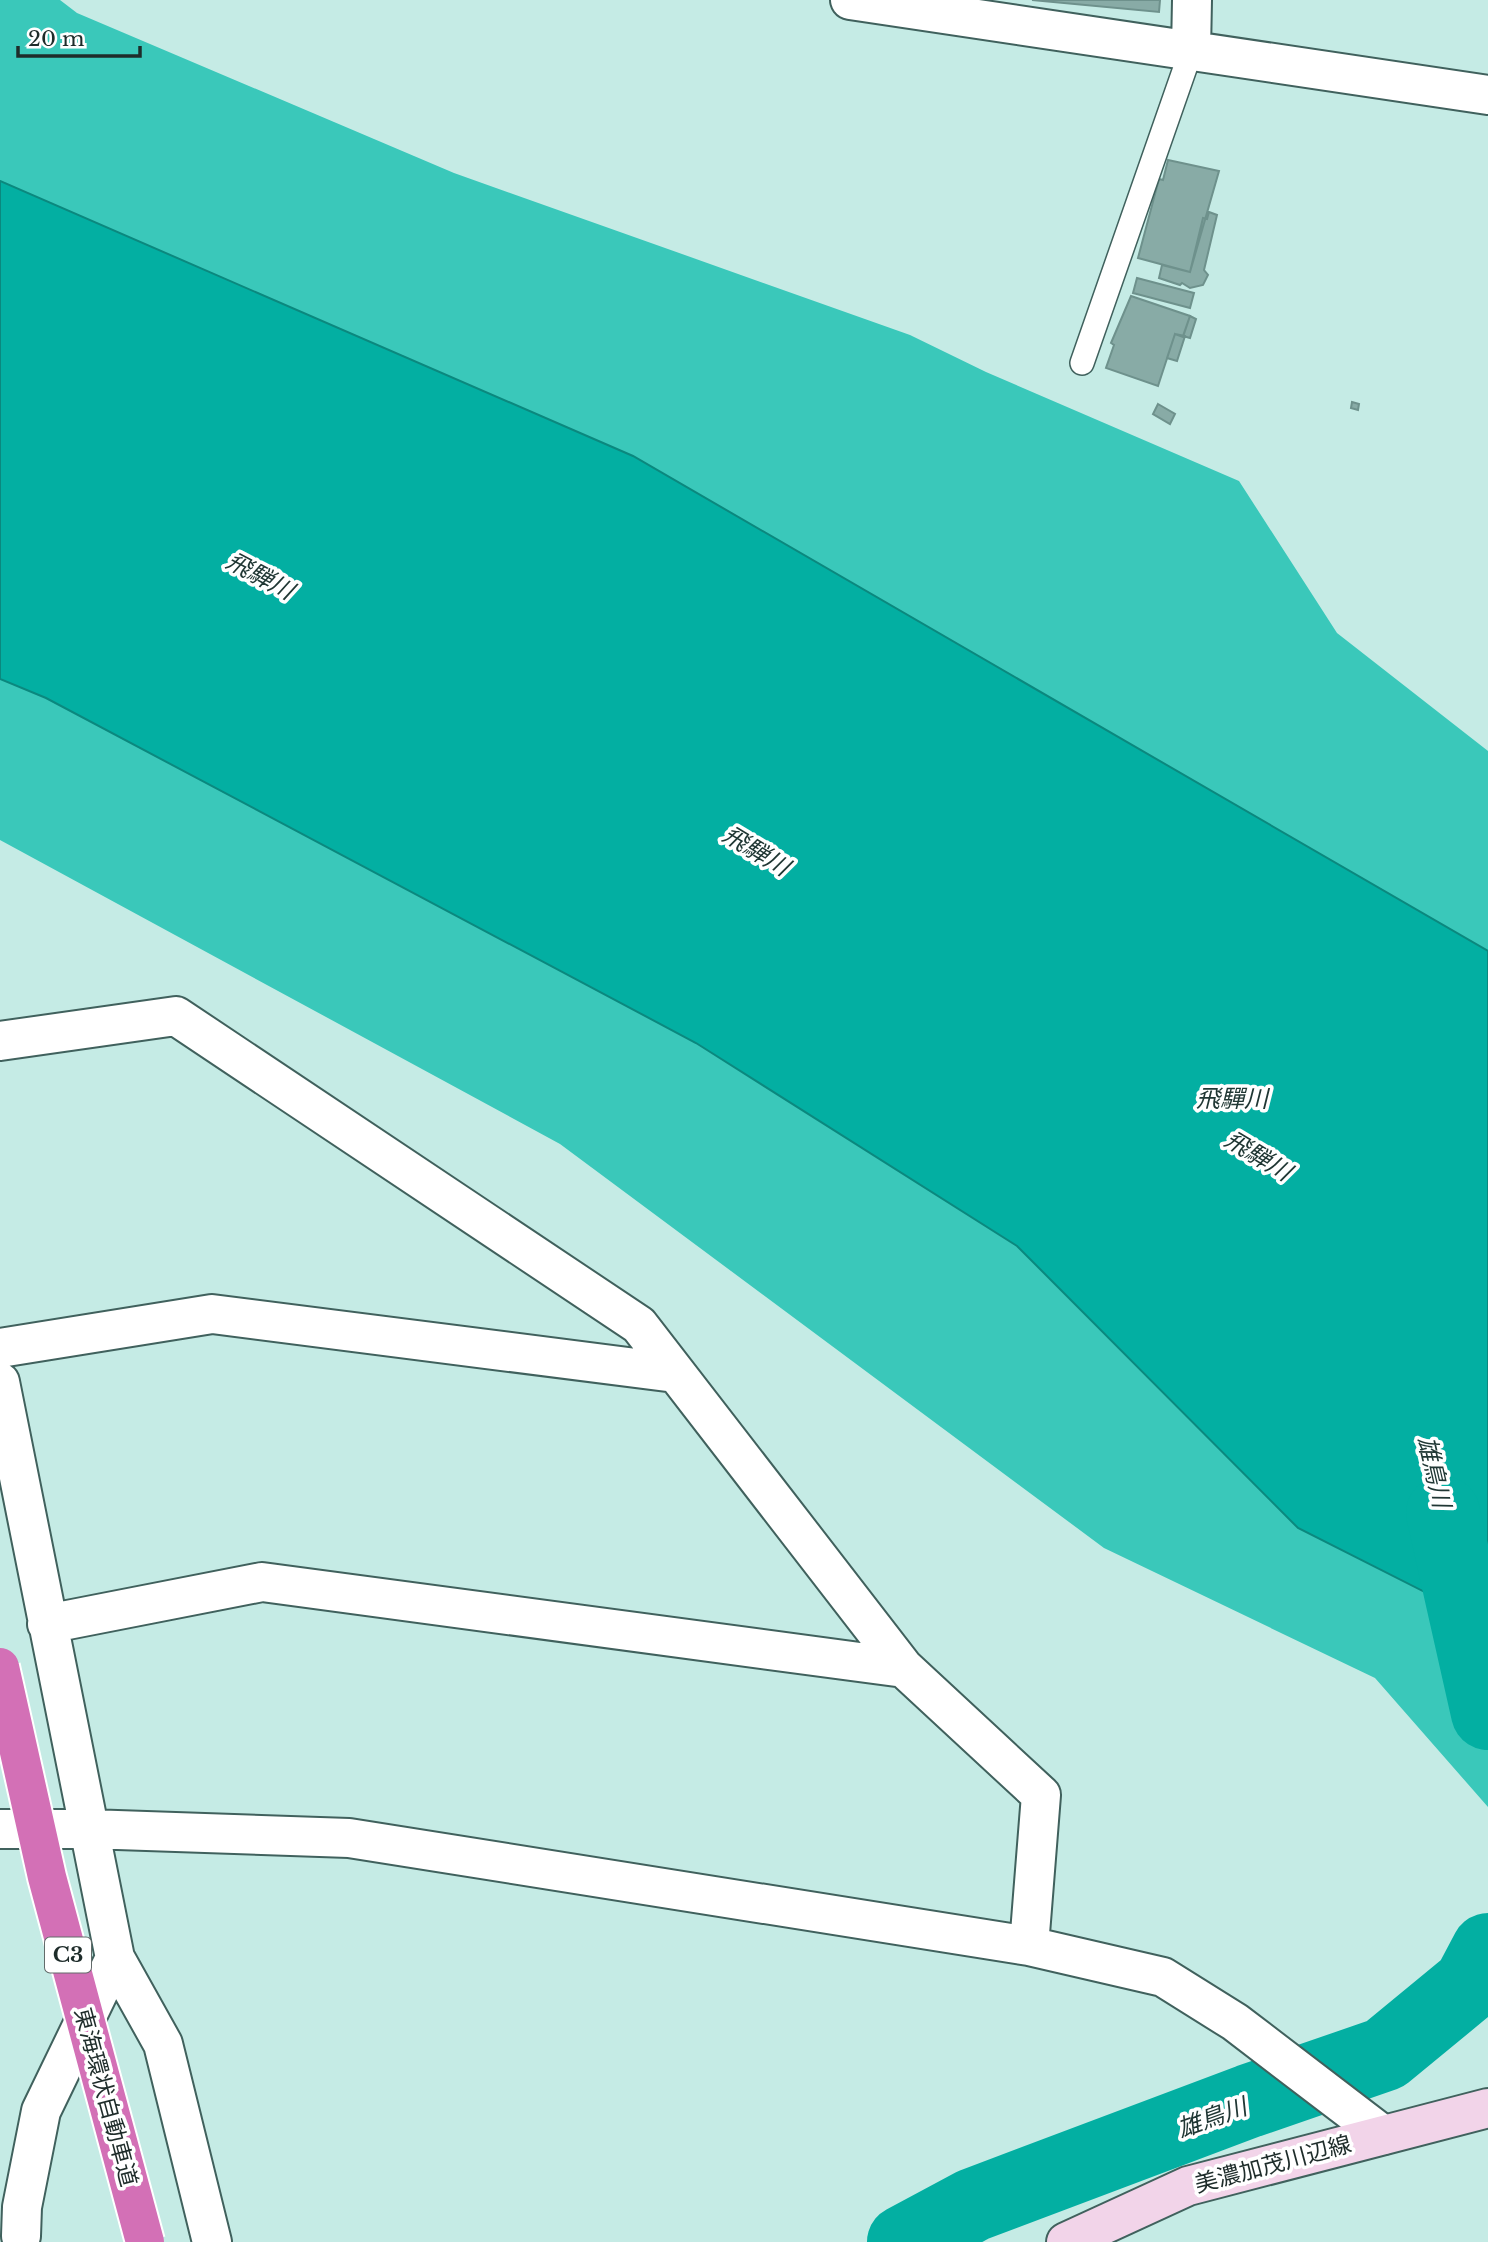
<svg xmlns="http://www.w3.org/2000/svg" width="1488" height="2242" font-family="'Libre Baskerville','Noto Sans JP',serif">
<style>
.forest{fill:#3ac8ba}
.water{fill:#03afa2;stroke:#0b887e;stroke-width:2}
.lines{fill:none;stroke-linecap:round;stroke-linejoin:round}
.river{stroke:#03afa2;stroke-width:74}
.building{fill:#88aba6;stroke:#6e918c;stroke-width:2}
.lane-casing{stroke:#40615d;stroke-width:26}
.street-casing{stroke:#40615d;stroke-width:42}
.secondary-casing{stroke:#40615d;stroke-width:42}
.lane{stroke:#fff;stroke-width:23}
.street{stroke:#fff;stroke-width:38}
.secondary{stroke:#f2d4e9;stroke-width:38}
.highway-bridge-casing{stroke:#fff;stroke-width:42;stroke-linecap:butt}
.highway-bridge{stroke:#d370b6;stroke-width:38}
.labels{text-anchor:middle;stroke-width:7;stroke-linejoin:round;paint-order:stroke}
.shield{fill:#fff;stroke:#626b6a;stroke-width:2}
.shield-label{font-size:21px;font-weight:bold;fill:#1e2c2a}
.street-label{font-size:23px;fill:#1e2c2a;stroke:#fff}
.water-label{font-size:24px;font-style:italic;fill:#203734;stroke:#fff}
</style>
<rect width="100%" height="100%" fill="#c5ebe5"/>
<path class="forest" d="M0,0H60L77,13L454,173L910,335L986,372L1239,481L1337,633L1488,751V951L633,456L0,181Z
M0,679L46,698L696,1043L1017,1246L1298,1528L1488,1624V1807L1375,1678L1104,1548L560,1144L0,840Z"/>
<path class="water" d="M0,181L633,456L1488,951V1624L1298,1528L1017,1246L696,1043L46,698L0,679Z"/>
<g class="lines">
<path class="river" d="M1443,1513L1488,1713
M904,2242L973,2205L1249,2101L1385,2054L1470,1984L1488,1950"/>
</g>
<path class="building" d="M1032,0H1160L1159,12Z
M1168,160L1219,171L1190,272L1138,258L1159,179L1163,180Z
M1209,212L1217,215L1204,270L1208,275L1203,285L1190,288L1182,283L1180,285L1159,278L1162,265L1190,272L1203,218L1207,219Z
M1137,278L1194,293L1190,308L1133,293Z
M1131,296L1190,316L1183,337L1175,334L1158,386L1106,368L1114,345L1111,343Z
M1190,316L1196,319L1190,338L1183,336Z
M1175,334L1185,336L1177,361L1167,358Z
M1352,402L1359,404L1358,410L1351,408Z
M1158,404L1175,414L1170,424L1153,414Z"/>
<g class="lines">
<g class="lane-casing">
<path id="lane" d="M1082,363L1191,51"/>
</g>
<g class="street-casing">
<path id="street" d="M850,0L1488,95
M1191,51L1192,0
M0,1041L176,1016L639,1325L904,1668L1041,1795L1029,1946
M0,1348L212,1314L675,1373
M0,1382L115,1958L163,2044L212,2242
M47,1624L262,1582L904,1668
M0,1829H88L349,1838L1029,1946L1163,1977L1235,2022L1383,2135
M21,2236L22,2207L41,2111L115,1958"/>
</g>
<g class="secondary-casing">
<path id="secondary" d="M1066,2242L1188,2186L1488,2108"/>
</g>
<use href="#lane" class="lane"/>
<use href="#street" class="street"/>
<use href="#secondary" class="secondary"/>
<g class="highway-bridge-casing">
<path id="highway-bridge" d="M0,1667L47,1877L145,2242"/>
</g>
<use href="#highway-bridge" class="highway-bridge"/>
</g>
<g class="labels">
<rect class="shield" x="45" y="1937.5" width="46" height="35" rx="5"/>
<g class="shield-label">
<text x="68" y="1962">C3</text>
</g>
<g class="street-label">
<text transform="translate(106 2097) rotate(75)" y="8">東海環状自動車道</text>
<text transform="translate(1273 2164) rotate(-15)" y="8">美濃加茂川辺線</text>
</g>
<g class="water-label">
<text transform="translate(260 576) rotate(28)" y="8">飛騨川</text>
<text transform="translate(756 851) rotate(31)" y="8">飛騨川</text>
<text x="1232" y="1107">飛驒川</text>
<text transform="translate(1258 1156) rotate(31)" y="8">飛騨川</text>
<text transform="translate(1434 1472) rotate(77)" y="8">雄鳥川</text>
<text transform="translate(1212 2118) rotate(-20)" y="8">雄鳥川</text>
</g>
</g>
<path d="M18 46v10h122v-10" fill="none" stroke="#1e2c2a" stroke-width="3.5"/>
<text x="28" y="46" font-size="21" fill="#1e2c2a" stroke="#ffffff" stroke-width="5" paint-order="stroke">20 m</text>
</svg>
